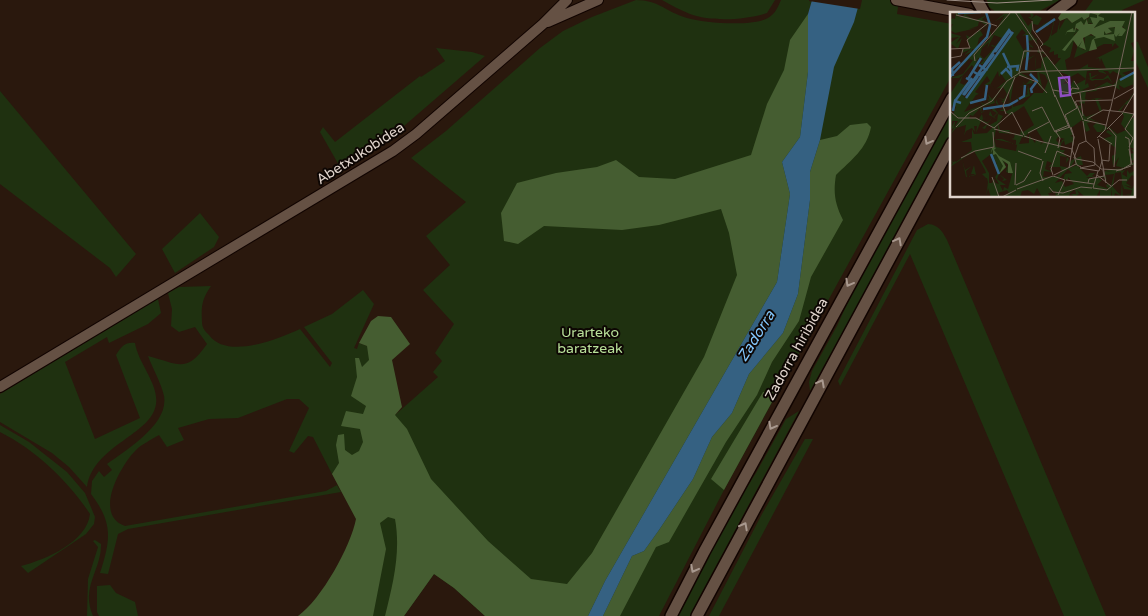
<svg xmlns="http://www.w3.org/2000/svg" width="1148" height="616" font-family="'Varela Round',sans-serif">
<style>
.green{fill:#1f3110}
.forest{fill:#455d31}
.water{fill:#356182}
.pier{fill:#2a180d}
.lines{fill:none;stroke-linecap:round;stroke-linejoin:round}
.tertiary-casing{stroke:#110400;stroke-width:12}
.secondary-casing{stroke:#110400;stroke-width:14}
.tertiary{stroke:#655144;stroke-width:10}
.secondary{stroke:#655144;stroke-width:11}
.tram{stroke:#9e8f86;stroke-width:1}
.oneway{stroke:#a9998f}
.labels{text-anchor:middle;stroke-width:4;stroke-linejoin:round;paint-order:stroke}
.street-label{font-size:14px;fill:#e0d4cc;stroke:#0d0603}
.park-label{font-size:14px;fill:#b9e19a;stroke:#0d0603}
.water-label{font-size:15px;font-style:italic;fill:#84c8fe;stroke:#0d0603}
.inset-river{fill:none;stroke:#356182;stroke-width:2.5}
.inset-road{fill:none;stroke:#736359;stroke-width:1}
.view{fill:#8f4ec2;fill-opacity:0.15;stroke:#8f4ec2;stroke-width:2.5}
.inset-edge{fill:none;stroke:#e0d4cc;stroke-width:2.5}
</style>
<rect width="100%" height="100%" fill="#2a180d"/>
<path class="green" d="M636,0C659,0 666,12 687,18C704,23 752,27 768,18C775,14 778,7 781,0H812L808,14L860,0H899L897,14L952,24V75L724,490L659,616H485L454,588L434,574L404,616H306L341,562L358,520L354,507L332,474L313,437L308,436L294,453L289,451L309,408L299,399H287L238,418L209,419L178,428L184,440L167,447L159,435C151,440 142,444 136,450C120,466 93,515 125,526L326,491L337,485L341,492L128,529L118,534L108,574L100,573C111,539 113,523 91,494L92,481L99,471L104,477L112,470L107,464C127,449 169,424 164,396C161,383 153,369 148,356C179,364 186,374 207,344L195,327L179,332L171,326L172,309L168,293L179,287L211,286C202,299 201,306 202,322C202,328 205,331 209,335C227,360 278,339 300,329L330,367L332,363L304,327L332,314L363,290L374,304L354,348L357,349L359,343L367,346L395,415L438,377L433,372L442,361L435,353L454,324L423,290L450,265L426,236L466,202L411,158L446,131L540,48L563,31L592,17Z
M662,0H775L767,13C746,20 711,22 690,14C680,10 671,5 662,0Z
M987,0H1060L1034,14H999L989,7Z
M1093,0H1145L1122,10L1123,14H1083Z
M1134,41L1138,42L1148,67V88L1134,58Z
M436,48L472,52L485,56L404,126L340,167L320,132L323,127L335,142L420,76L421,77L445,61Z
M0,91L136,254L116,277L110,268L0,184Z
M952,106V135L810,391L809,382L812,371L837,326L867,260Z
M200,213L219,237L214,247L175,273L162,249Z
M928,224C939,225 942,231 947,240L1106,616H1064L910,254L840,386L838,381L917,230Z
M158,299L161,313L148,324L109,343L107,337L65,362L95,439L140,418L116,355C122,346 125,342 135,343C138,363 159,384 156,404C152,435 93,445 87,487L69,467L52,453L0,422V394Z
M799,411L700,596L692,616H676L720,529L756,473L786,419Z
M0,425L29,442L67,472L85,493L95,517L94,524L86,534L28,573L21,566C45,560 87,542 90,514C68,481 36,450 0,432Z
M805,439H813L719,616H709L762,514Z
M95,540L101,544C102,569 80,587 93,616H87L88,579L98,547L93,541Z
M110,585L116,593L135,602L138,616H99L97,612V586Z"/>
<path class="forest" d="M808,14V72L800,137L782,162L790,194L777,282L605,581L588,616H485L454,588L434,574L404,616H385C393,584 401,552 395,519L388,517L380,523L386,549L373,616H298C321,600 351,546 356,519L332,474L339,463L336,445L338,435L344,434L345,450L352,455L359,451L363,442L360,429L341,426L346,411L363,414L366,406L351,396L357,377L355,358H359L362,367L369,360L367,346L359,343L371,321L378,316L391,317L410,344L392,360L402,407L395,415L407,429L431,479L488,541L531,579L567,584L592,553L704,357L737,275L729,233L721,209L659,225L622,230L544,226L518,244L504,241L501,213L517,183L556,173L597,167L616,160L639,177L675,179L751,155L767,104L784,70L790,40Z
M867,123L871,127C867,149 851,160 836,175C833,193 835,204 843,220L811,277L799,321L772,362L757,395L726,442L669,542L656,547L620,616H603L632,556L644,551L659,530L693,479L712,437L732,413L749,374L783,333L798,294L810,200V172L820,140L837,136L850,125Z
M778,391L724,490L711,479L763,392Z"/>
<path class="water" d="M812,0H860L854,22L834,67L820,140L810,172V200L798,294L783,333L749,374L732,413L712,437L693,479L659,530L644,551L632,556L603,616H588L605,581L777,282L790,194L782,162L800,137L808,72V14Z"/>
<path class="pier" d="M862,0L860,9L809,1V0Z"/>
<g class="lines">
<g class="tertiary-casing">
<path id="tertiary" d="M896,0L970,14
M548,22L598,0
M0,387L393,151L416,134L543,24L567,0"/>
</g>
<g class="secondary-casing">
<path id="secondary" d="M977,0L985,14
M1052,14L1071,0
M671,616L704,552L952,98
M697,616L952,143"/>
</g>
<use href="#tertiary" class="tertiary"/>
<use href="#secondary" class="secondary"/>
<path class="tram" d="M947,0L997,3L1052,0"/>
</g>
<defs><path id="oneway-chevron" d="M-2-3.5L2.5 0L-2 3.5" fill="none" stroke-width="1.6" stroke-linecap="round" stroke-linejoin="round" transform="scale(1.25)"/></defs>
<g class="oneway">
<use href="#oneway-chevron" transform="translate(928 141) rotate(119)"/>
<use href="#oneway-chevron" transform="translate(898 241) rotate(-62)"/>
<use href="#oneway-chevron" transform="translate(849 283) rotate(119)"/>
<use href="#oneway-chevron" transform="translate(821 383) rotate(-62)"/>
<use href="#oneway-chevron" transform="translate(772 426) rotate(119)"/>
<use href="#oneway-chevron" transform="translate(744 526) rotate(-62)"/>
<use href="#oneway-chevron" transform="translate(694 569) rotate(118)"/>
</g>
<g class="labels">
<g class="street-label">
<text transform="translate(360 153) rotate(-33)" y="5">Abetxukobidea</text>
<text transform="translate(796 349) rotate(-61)" y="5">Zadorra hiribidea</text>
</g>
<g class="park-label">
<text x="590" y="337">Urarteko<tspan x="590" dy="16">baratzeak</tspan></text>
</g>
<g class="water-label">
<text transform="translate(756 336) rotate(-58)" y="5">Zadorra</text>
</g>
</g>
<g transform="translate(950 12)">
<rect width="185" height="185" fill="#2a180d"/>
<path d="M6,0L10,2L6,4L13,5L15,0H31L15,3L26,8L37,3L32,7L37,11V13L30,18L33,23L29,26L27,35L29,36V32L32,34L40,27L36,26L32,31L35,26H40V19L42,24L55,3L44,10L56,0L54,2L69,0L78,14L83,9L78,5H81L80,1L74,2L81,0L84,3L81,7L86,3L92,6L88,13L83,12L81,21L85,27L88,26L86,28L90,40H91L93,39L96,43L91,40L93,46L97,44L102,50L104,48L102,51L105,53L111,46H108V42L104,43V39L99,41L101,36L95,33L90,34L98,28L101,21L103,12L104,7L97,11L99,12L98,15L96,12H95L94,13L87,17L86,20H85L87,17L94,12L105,6L101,24L107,20L110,8L109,18L116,6L122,11L133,4L134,8L139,6L140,0L148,4L152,0H185V33L184,30L181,31L184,39L181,49H185V57L172,61L178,64L185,60L183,75L185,73L184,81L177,93L175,92L170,99H168L177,89L166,86L178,89L184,80L185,75H183L184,72L174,76L169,73L170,78L163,74L150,75L146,79L147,86L154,87H148L152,99L140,106L158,116L151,122L154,114L151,120H147L143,114L147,110L138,107L142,110L137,111L140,118L136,120L132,108L121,116L123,123L120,124L119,127L120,124L124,125L122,137V130L115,133L114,128L112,131V128L115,127L108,125L106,128L109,132L112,129L110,138H115L113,141L119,147L116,151L117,145L110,144V154L119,156V151L122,148L131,144L133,153H125V148L120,156L127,153L137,164L140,161H145L142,164L145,165H136L144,168L141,167L154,164L155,159L162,160L155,158L174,156L166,154L169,145L163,154L162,144L166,142V136L153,127L162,124L156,120L158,118L165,122L157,113L167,122L176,118L171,112L174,104L171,100L185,102L181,105L185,107V137L179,135L180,142L184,141L181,137L184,138L185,148L181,149L185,152L170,159L175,158L172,162L177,165V158L180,162L182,157L181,161L185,158V165L182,163L176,171L182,175L174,173L182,177L185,171L184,185L175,182L181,183L182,178L174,177L172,172L173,185L165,181L164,185H162V176L161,185H150V178L146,185H135L127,178L129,182L125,185L121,182H126L125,177L120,181L119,185H106L105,179L99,180L104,181H98L100,185H92L87,176L84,182L78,178L72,179L70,185H51L59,181L57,178L48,181L51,185H41L38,176L36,185L38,170L37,166L32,167L36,166L32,162L36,161L35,158L24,139L12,147L15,158L22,154L16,159L17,165L26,162H21L24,153L26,163L16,165L12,147L0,155L3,151L0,149L4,150L5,149L0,143L6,150L22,138L21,130H11L22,126V117L24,122L37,121L42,116V115L40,113L47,109L48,102L53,104L50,109L58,105L59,102L55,100L62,96V95L61,92V91L68,88L65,80L68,87L78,82L77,81L78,72L65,77L74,73L73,69L75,73L81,67L83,71L78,72L80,84L62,91L63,95L73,92L84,81H93L98,69L95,63L89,61L93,79L87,71L85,79L87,70L85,71L84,70L88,67L84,68L80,65L88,67L87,60L71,61L80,66L69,63L64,67L60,92L59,79L53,93L56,99H49L54,97L52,94H49L46,91V87L49,94L53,93V90H51L54,88L47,86L54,87L57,82L53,75L44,88L45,91L31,95L32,96L31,100L35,99L31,101L30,96L23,104L20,103L19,107L26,106L29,100L26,106L29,107L32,102L33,107L38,104L32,108L38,111L43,105L39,103L40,99L43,105L47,101L42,98L43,95L48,101L44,105L47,108L43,105L37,111L41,115L37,113L35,117L32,116L37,112L31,109L26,121L27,114H24L25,120L22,116L16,119L14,124L18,125L14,124L13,129L14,124L5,122L14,124L15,119L4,120L15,119L16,113L6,116L0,123L4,116L1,117L4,110H2H5L4,116L8,109H2V114L0,117V97L3,95L0,99L3,103L6,95L0,93V82L13,63L9,66H0L13,62L23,48L19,47L13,54L16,49L12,54L11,52L24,37H22V38L21,40L14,43L21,37L12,41L13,37H6L8,43L6,37H0H8L0,31L9,25L0,26V21L11,24L6,32L12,26L8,37L20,36L16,23L20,25L36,13L29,9L28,14L19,17L27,16L5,21L0,18L3,12L0,13V7H3L0,5L5,7ZM138,7V12L141,11L147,18L156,11L174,15L169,21L164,15L157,16L161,21L156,22L154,18V23L149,24L147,19L148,24L135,23L134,38L130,35L132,32L130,26L124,46L154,32H162V35L165,31L169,35L145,47L149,46L150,50L151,46L156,57L138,55V52L126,59H117L115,48L120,45L124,28H128L124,23L127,20L139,19L124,17L127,12H135ZM59,17L64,20L15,86L11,81L23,67L14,73L10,71L13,63L22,53L24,56L28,46L34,48L30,52H33ZM72,17L76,21L72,24L76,23V27L77,31L81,34H79L84,36L77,29L84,28L89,36L87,40L90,41L92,47L91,56L86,57L85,43L79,46L77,49L85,43V50L78,54L85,50L86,58H77V51L76,49L77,58L70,60L73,48L82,37L77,39L78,34L74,39L66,25ZM44,23L52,26L45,34L42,33L41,34L45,35L34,47L30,43L32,36L39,30L37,37ZM148,58L149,60L157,62L153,59H158L160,62L163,59L172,64L163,73L157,70L142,78H132L139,75L138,71L135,73L136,65L142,69L145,68V74L148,72L145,73V68H153L158,66L163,72L158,63L153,67L150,60L153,67H141L149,62L141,65V61H139L140,67L136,65L137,59ZM48,59L49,65L51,62L56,69L46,77L40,73ZM110,60L118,63L115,68L128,61L136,67L125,73L124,67L120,75L117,71L113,72L116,69L112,65ZM37,64L40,69L34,73L37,74L32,81L39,72L46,77L51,75L47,82L42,87L38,82L34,85L38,82L40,89L37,86L39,90L34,92L30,90L33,93L14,100L20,91L23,93L21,91L24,86L29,89L24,86L26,83L34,86L26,83L29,82L25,80ZM146,79L147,86L143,87L139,89L145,87L150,100L136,105L129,96L131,97V93L128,94L121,83L131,81V89L129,90L130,92L135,91L134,97L135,89L132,90L138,88L135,87L136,80ZM74,94L84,113L73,120L71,118L70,123L59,120L60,118H50L48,111ZM47,112L49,121L65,122L64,126H61L65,127H61L66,128V132L44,127ZM86,117L94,130L90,133L92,130L86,128L85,131L79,123V131L69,132L72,125L78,126L76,123ZM52,127L67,133L66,139L46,135L44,127ZM41,142L47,152L44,154L49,159L45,165L49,172L45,171L44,166L42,171H39V161L32,149ZM54,149L58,153L56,160L62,162L58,177L54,175L53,179L50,173H56L47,167L49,162L54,167L52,169L57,168L49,162L56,155ZM97,149L102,151L99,155H110L112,159L107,164L93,165L94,159L102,160L101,155L100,159L95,157ZM118,157L122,161L115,162L113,167L118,168V165L124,172L115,175L112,169L105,171ZM171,160L172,168L171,184L163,175L165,161ZM164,162L161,174L157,172L156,174L159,177L147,173L152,168L148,167L153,165L157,168L155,163Z" fill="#1f3110" fill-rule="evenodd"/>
<path d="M112,0H140L139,5L134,8L132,5L122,11L117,6L110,9L108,6ZM152,0L148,4L154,6V9L150,8L144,16L160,9H175L172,15L176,18L172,24H168L170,21L166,25L164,22L165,15L158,16L162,20L156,22L154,19V23L164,22L165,29L154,25L144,27L147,37L139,39L142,28L146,25L141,22L133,26L136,38L129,35L132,29L128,35L123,28L115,39L112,38L129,18L126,16L125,20H117L115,24L117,19L123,16L124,20L126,12L131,9L134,13L137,7L138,12H143L140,5L147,6V3L141,1ZM42,136L44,135L46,136L44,138L49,144L60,150L63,161H58V152L52,148L56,155L49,162L53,154L46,142L43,143V137L41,141Z" fill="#455d31"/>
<path class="inset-river" d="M8,1L31,0M86,20L105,7M77,23L78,39M45,40L60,19M53,41L61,58M34,55L44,42M57,55L68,54L67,59M76,58L78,40M24,60L29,63L36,58L29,53M51,62L56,57L61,63V58M80,62L87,69L81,77L82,81M3,64L2,57L10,50M0,65L37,25L40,13L36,0M16,66L18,67L31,46M170,68L185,60M13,83L59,18L62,22M14,83L28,64M16,86L63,20M69,87L74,84L75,73M5,89L22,66M20,91L35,87L37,73M33,97L59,93L68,88M3,99L5,89L11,91M41,142L49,162"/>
<path class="inset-road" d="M65,0L88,34L105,85M6,3L38,11M82,9L83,18L93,32L90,35L121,75M0,37L20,36L17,28L38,11L47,14M0,46L11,44L13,37M25,49L24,43L61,0M69,61L74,39H93M69,63L87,70L97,81M124,69L129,77L122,76L120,81L127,96L115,103L124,125L122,138L126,147L143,150L151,157L171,158L181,152L179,127L175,125M166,73L182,0M103,78L120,81M130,81L133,104M121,82L166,73L160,99M105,83L119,115M164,87L185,75M125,89L133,108M126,89L162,88M0,99L8,106H26L44,116M82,99L92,95L105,120L120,115M62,100L74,123M173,100L185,80M173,100L184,102L175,117M56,102L53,94L65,65M137,107L153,98L173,100M134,108L156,113M133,109L136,129M6,115L19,101L42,89L57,69L71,60L185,56M44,116L62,100M159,116L166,124L164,155M44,117L73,124M157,117L173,101M175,117L183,126L179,135M105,119L119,113M106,120L110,126L108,136M78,121L99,110M74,124L89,129M149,124L162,132M147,126L155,118L160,97M148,127L156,171M89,129L122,137M136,129L144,136L145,153L130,156L149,159L152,149M179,137L182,153M68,139L92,148M107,139L121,145M95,141L101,124M11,146L25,139L44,135L43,120M151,148L159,149L160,132M131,155L127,153L126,151L125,147V146H124L129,132L136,129M119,156L124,125L121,115M166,159L181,154M103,163L101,157L107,139M104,163L126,152M147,163L161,174M103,164L115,168L108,183M42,165L49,185M116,168L144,172M93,169L90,161L93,149M138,171L139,167L154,164L153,158M65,173L66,151M66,173L74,169L81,158M99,175L103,180L113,181L131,175L142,176M143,176L157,178L169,168H177M143,176L148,159M67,177L103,164M52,185L66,178"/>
<path class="view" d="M119,65L120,83L111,84L109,66Z"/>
<rect width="185" height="185" class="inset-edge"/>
</g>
</svg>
